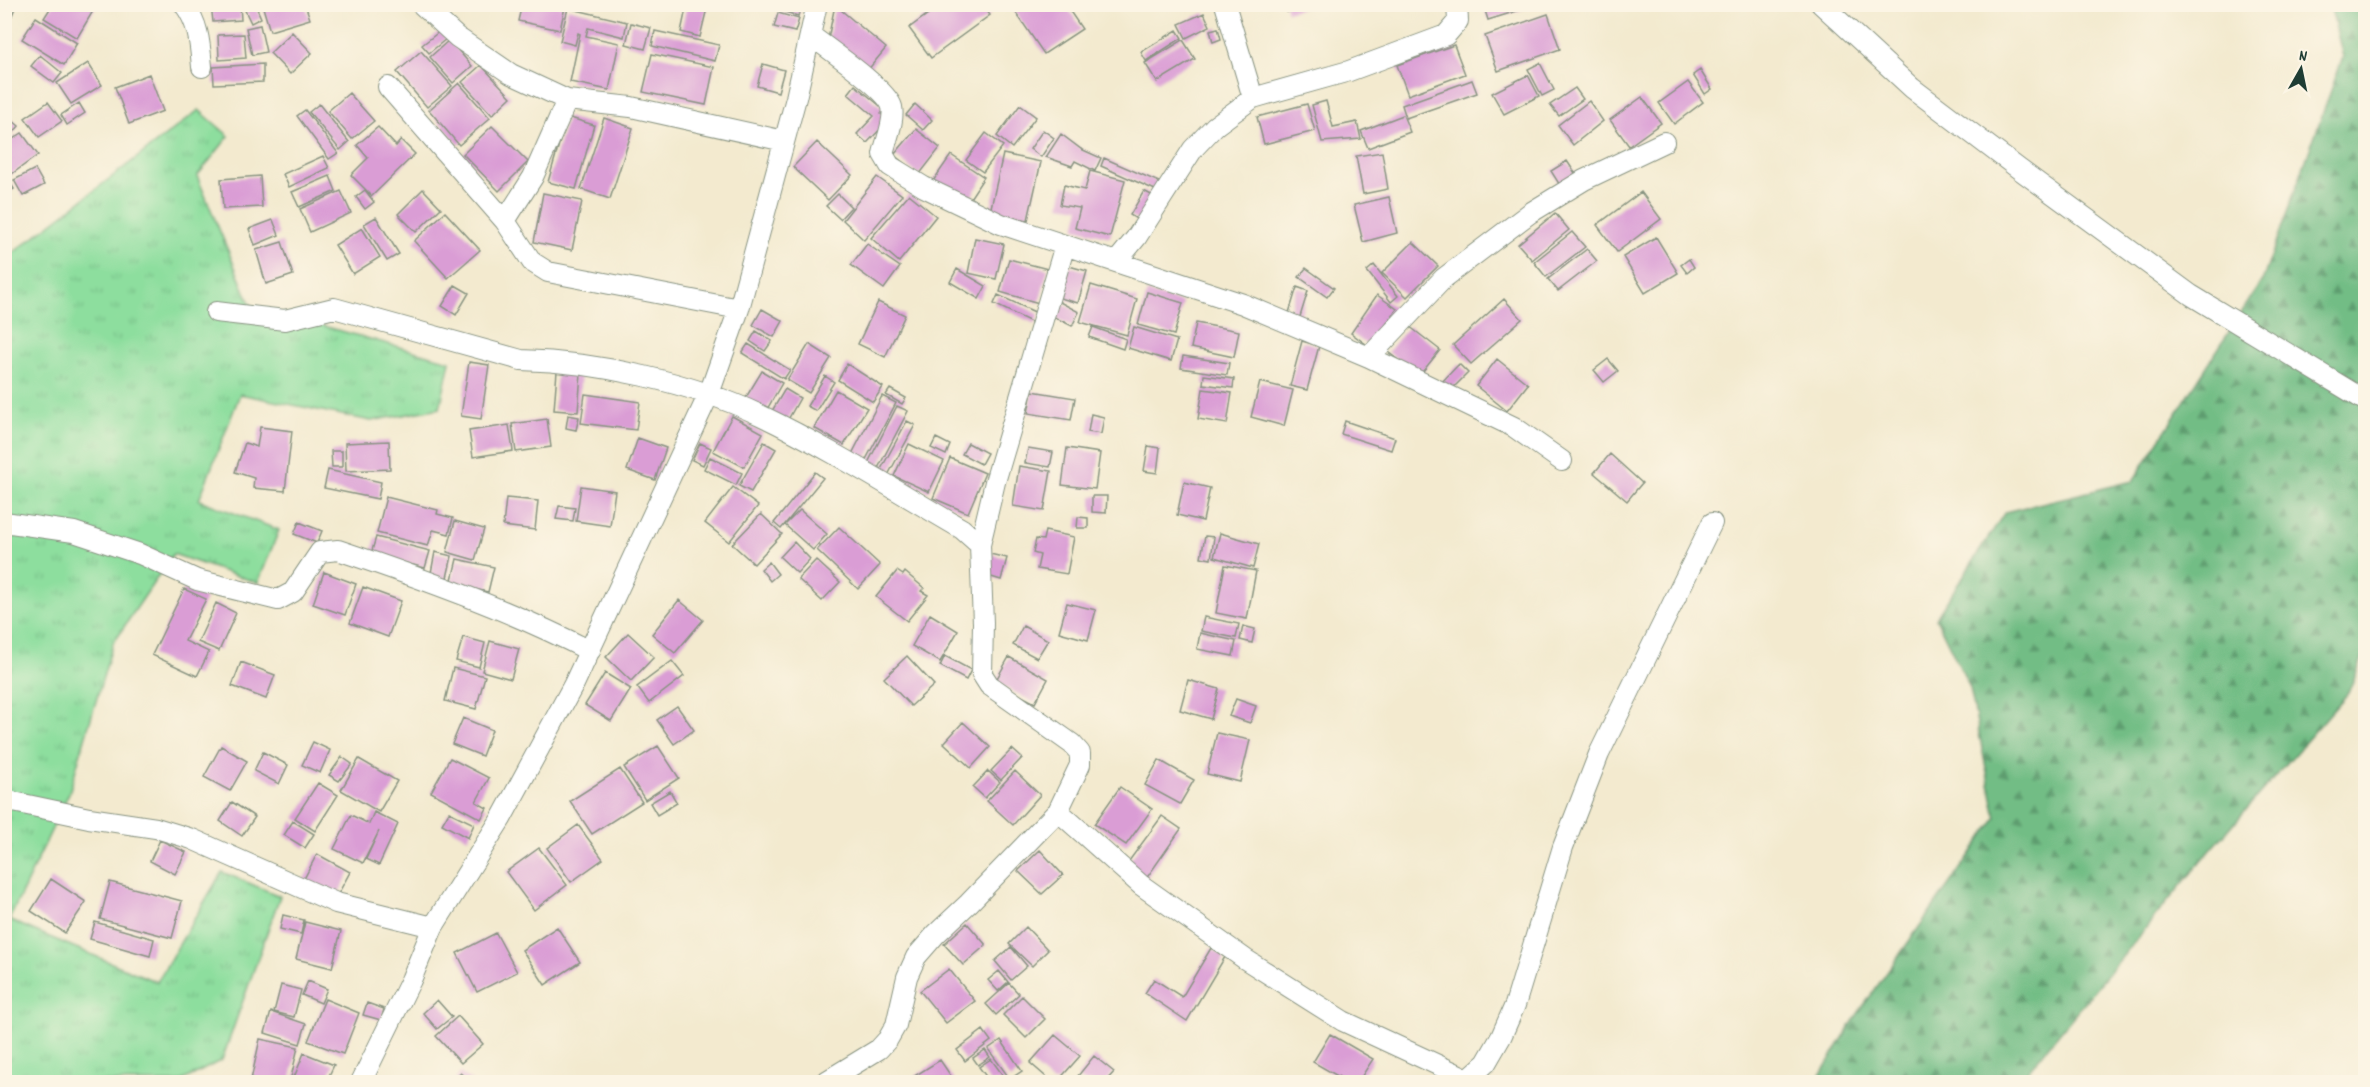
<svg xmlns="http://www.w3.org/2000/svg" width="2370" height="1087" font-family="Dekko,sans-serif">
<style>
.grass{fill:url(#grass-tufts);stroke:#568e69;stroke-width:1.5}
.forest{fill:url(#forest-firs);stroke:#487d5c;stroke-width:1.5}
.building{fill:#da9dd5}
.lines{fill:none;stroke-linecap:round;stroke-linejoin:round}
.minor-casing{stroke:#899482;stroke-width:22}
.minor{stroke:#fff;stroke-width:20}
</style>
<defs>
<pattern id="grass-tufts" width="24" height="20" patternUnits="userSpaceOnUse" patternTransform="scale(1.5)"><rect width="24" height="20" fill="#8dde9e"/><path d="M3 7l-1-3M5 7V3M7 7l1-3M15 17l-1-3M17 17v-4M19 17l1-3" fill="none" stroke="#79bf89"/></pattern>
<pattern id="forest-firs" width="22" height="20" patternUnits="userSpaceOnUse" patternTransform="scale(1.5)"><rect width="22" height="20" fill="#72bd85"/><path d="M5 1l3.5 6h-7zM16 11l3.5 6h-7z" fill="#5d9b6e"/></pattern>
</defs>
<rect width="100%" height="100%" fill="#fcf5e5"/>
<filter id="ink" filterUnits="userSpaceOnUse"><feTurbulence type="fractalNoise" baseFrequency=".0167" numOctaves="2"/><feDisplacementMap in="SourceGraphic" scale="12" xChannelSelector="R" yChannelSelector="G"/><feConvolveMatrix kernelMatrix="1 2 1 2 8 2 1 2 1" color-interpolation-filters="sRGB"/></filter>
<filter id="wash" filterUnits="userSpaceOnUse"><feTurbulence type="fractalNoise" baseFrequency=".008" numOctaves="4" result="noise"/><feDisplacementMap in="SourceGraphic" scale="24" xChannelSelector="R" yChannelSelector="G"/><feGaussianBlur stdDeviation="1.35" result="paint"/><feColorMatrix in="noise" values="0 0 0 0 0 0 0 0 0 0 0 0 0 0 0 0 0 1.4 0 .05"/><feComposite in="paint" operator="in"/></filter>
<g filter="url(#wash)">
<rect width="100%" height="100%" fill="#f3eacf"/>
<path class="grass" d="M199,110L229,136L197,176L251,306L450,361L440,408L371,421L240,394L199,500L279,530L258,583L173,554L113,643L69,793L9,920L157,982L222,872L280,896L222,1060L180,1082H5V259Z"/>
<path class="forest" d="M2330,5H2365L2366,650L2348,693L2197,866L2019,1082H1816L1857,1015L1996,818L1970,688L1936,618L2005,512L2133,481L2263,279L2343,57Z"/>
<g id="blocks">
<path class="building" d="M53,4H92L96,6L77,38L44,18Z
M211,4H240L241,20L213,22Z
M242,4H255L261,18L251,23Z
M262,4H305L310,19L270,31Z
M522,4H553L565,7L560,30L518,21Z
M687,4H708L700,37L681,32Z
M781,4H802L798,16L779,10Z
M942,4H982L990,15L931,58L909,28Z
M1010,4H1065L1082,29L1044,54Z
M1285,4H1314V5L1287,12Z
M1483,4H1536V5L1488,20Z
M5,5L15,8L5,32Z
M835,5L886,48L867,71L828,39Z
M568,8L627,22L624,37L588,28L586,36L619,43L609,90L570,82L580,34L578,33L575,45L560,41Z
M778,13L799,19L795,32L774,27Z
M1204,13L1210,26L1186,38L1179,24Z
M1548,14L1560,49L1498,71L1485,36Z
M36,17L77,43L64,65L22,39Z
M631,23L651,28L645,49L626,44Z
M260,25L266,52L252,55L246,28Z
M1218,28L1221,39L1213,42L1210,30Z
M1177,30L1182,38L1146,61L1141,52Z
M440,31L446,39L429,53L422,45Z
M655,31L719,45L715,61L652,46Z
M292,32L312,53L290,74L270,53Z
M244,34L246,58L219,60L218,35Z
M449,40L472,66L453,83L430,57Z
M1183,40L1195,59L1157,82L1145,63Z
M1454,45L1465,74L1408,95L1397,65Z
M421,51L452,86L427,107L397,72Z
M652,54L714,67L706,105L643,92Z
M40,55L62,73L54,83L31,66Z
M88,63L102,85L71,104L57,83Z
M1540,63L1554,90L1542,96L1528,69Z
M263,64V82L214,84L213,67Z
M763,64L784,70L778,92L757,86Z
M481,65L511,97L492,115L462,82Z
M1700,70L1712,89L1705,94L1693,75Z
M149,74L163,111L129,124L115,87Z
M1528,75L1539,96L1504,114L1492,93Z
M1472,80L1477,93L1406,118L1402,105Z
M1688,82L1703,102L1674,124L1659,103Z
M459,83L490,118L459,145L429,110Z
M855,85L885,110L881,114L888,121L867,143L857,134L874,116L848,94Z
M1575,88L1583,99L1559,116L1550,105Z
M349,93L374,121L352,139L328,111Z
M1642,97L1661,123L1629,146L1610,120Z
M1326,101L1333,127L1357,122L1361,139L1322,142L1312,105Z
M1589,101L1603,121L1573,145L1558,125Z
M48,102L62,121L39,137L25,118Z
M79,103L85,113L67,125L61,115Z
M319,104L349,142L340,150L309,112Z
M915,104L932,120L923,130L906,115Z
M1307,104L1315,131L1264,144L1257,117Z
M1020,105L1036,117L1012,148L997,136Z
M305,110L338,153L329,159L297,116Z
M4,113L19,126L6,141L4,139Z
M1403,115L1410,132L1368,148L1361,131Z
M567,117L594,125L576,189L548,182Z
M604,118L633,128L610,199L581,189Z
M492,126L528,162L499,191L463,154Z
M378,127L396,146L401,140L415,154L372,196L351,175L368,158L357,145Z
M916,129L940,148L919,175L894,155Z
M1043,130L1054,138L1041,157L1030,149Z
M22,133L38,155L9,176L4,170V145Z
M986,133L1003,146L983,172L966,160Z
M1061,134L1081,149L1101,158L1095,171L1075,161L1072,166L1046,157Z
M817,142L852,175L828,200L793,167Z
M1382,152L1388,189L1363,194L1356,156Z
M1003,154L1041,162L1028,220L990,212Z
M951,155L984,177L967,203L933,181Z
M323,156L329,168L289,187L283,174Z
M1104,158L1166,185L1162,193L1101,166Z
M1567,161L1577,176L1561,187L1551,171Z
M35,169L44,185L23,196L14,180Z
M1090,171L1125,180L1110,237L1075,228L1080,208L1060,205L1064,185L1085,190Z
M4,173L14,189L7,193L4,190Z
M260,176L262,207L223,209L221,179Z
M330,176L336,191L299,207L292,192Z
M877,177L902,195L864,240L843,220Z
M423,189L441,208L416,232L398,214Z
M365,190L374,202L365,209L356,197Z
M341,191L351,213L310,232L300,209Z
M1144,191L1155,197L1141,222L1130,215Z
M1641,192L1661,219L1617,252L1597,225Z
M543,193L582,201L572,250L534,242Z
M838,194L851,207L840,219L826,206Z
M909,194L936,216L899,262L871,238Z
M1389,197L1397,233L1363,242L1354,205Z
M445,212L480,250L448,278L414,241Z
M1555,213L1569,230L1532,260L1518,244Z
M376,217L399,254L387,261L364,224Z
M273,220L279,235L255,245L249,229Z
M362,228L380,257L353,274L335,245Z
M1572,232L1585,247L1546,277L1534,262Z
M1656,237L1678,273L1645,293L1623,257Z
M975,238L1004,244L996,279L968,273Z
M282,242L293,275L266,284L256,250Z
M1413,242L1438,266L1407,297L1382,273Z
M867,244L900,267L884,289L851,265Z
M1587,249L1597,261L1558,291L1548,279Z
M1009,259L1048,269L1039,303L1000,292Z
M1689,259L1694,267L1687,273L1681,265Z
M1374,265L1398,296L1391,302L1367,271Z
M1069,266L1087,271L1078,303L1060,298Z
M1306,268L1334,288L1327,297L1299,277Z
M957,269L986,286L979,299L950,282Z
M455,285L469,293L456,315L442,306Z
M1091,285L1137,299L1127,335L1080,322Z
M1297,287L1308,291L1299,320L1288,316Z
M1147,292L1183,303L1174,335L1138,325Z
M998,295L1039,314L1035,324L994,304Z
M1377,295L1397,309L1370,347L1351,333Z
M1054,299L1079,312L1072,326L1046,313Z
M1504,299L1522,319L1471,364L1453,345Z
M878,302L905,315L885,357L858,344Z
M762,309L783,321L774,337L753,325Z
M1196,323L1239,331L1234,357L1191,348Z
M1409,326L1440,350L1419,376L1388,352Z
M1093,327L1126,339L1123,349L1089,337Z
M1134,327L1177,340L1171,361L1128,348Z
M756,331L772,341L765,351L750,341Z
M1302,341L1319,346L1307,390L1290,386Z
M748,344L790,370L784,379L742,353Z
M809,344L831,358L809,393L787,380Z
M1183,356L1229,363L1227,375L1181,368Z
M1497,359L1528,384L1507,411L1476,386Z
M1608,359L1618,371L1604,382L1594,370Z
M469,362L489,365L481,419L461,416Z
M847,364L883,387L873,402L838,380Z
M1459,364L1468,373L1449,392L1440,384Z
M557,371L581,373L578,412L554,410Z
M762,371L782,383L766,411L745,399Z
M1204,375L1234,379L1233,388L1203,384Z
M825,376L834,382L816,411L807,406Z
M1260,382L1293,390L1284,426L1251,417Z
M785,389L800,398L785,425L769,416Z
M890,389L906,398L902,404L886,395Z
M1203,389L1232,393L1227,424L1198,419Z
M836,390L867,408L844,445L814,428Z
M1032,391L1075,398L1071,420L1028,413Z
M585,394L640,402L636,430L581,423Z
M882,396L896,403L863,465L850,458Z
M897,406L908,411L876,472L866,467Z
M1091,414L1104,417L1101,434L1088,432Z
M568,415L579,417L576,430L566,428Z
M732,416L763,433L744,467L713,451Z
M547,419L551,447L516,452L512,424Z
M907,421L915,425L887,477L879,473Z
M1345,421L1395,438L1391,450L1341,434Z
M509,425L513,451L473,457L469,431Z
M260,427L292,431L285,491L253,488L254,478L235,472L245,443L257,447Z
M638,438L666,448L655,480L627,470Z
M936,438L950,445L946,455L931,448Z
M389,441L390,469L346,471L345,443Z
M764,442L776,449L751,492L739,486Z
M700,443L711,448L703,465L692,460Z
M968,443L987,453L981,464L962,454Z
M909,444L944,461L929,492L894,476Z
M1148,446L1160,448L1157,473L1144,471Z
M1028,448L1053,452L1050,467L1025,463Z
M1067,448L1100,453L1095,489L1062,485Z
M331,451H342V467H332Z
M1610,454L1642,483L1627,501L1594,473Z
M710,457L742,473L736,485L704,469Z
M950,458L985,473L968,513L933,498Z
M1019,466L1051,471L1044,511L1013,506Z
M328,470L381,482L378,499L324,488Z
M815,472L823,478L781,529L774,523Z
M1184,482L1210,488L1203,521L1177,515Z
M581,486L615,491L610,526L576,521Z
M733,487L758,506L729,542L705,523Z
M1092,496H1107L1106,513L1092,512Z
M386,497L438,510L437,514L453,518L449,534L433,530L428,546L377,533Z
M506,498L538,501L535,530L503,526Z
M559,506L575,508L573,521L556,519Z
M800,510L827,534L813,550L785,525Z
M761,514L782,534L754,564L732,544Z
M1078,517L1088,518V528H1077Z
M455,521L484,529L475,560L447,552Z
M299,522L322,531L317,543L294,534Z
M839,527L880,565L858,589L817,550Z
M1045,531L1074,537L1067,574L1037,569L1040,555L1033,553L1036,539L1043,540Z
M1220,533L1259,544L1253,568L1214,557Z
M1205,536L1214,537L1211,559L1201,557Z
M376,537L430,551L425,568L371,554Z
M794,542L810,559L797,573L780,557Z
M435,552L452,556L446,582L430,578Z
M990,554L1007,558L1001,580L985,575Z
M457,559L494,567L488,592L451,584Z
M816,560L840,582L822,601L798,579Z
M769,562L778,574L770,581L761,569Z
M1225,565L1256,571L1247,619L1216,613Z
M897,571L903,575L905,572L924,588L921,591L928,595L907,621L876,597Z
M324,572L356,584L345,615L313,604Z
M363,587L401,601L388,637L350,623Z
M184,589L206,599L185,641L209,652L197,676L152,655Z
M679,600L703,620L675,653L652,634Z
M216,603L236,613L219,651L198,642Z
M1067,603L1096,610L1088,640L1059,632Z
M930,614L958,631L940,662L912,646Z
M1204,617L1239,624L1236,638L1201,631Z
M1023,626L1048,640L1037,658L1013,645Z
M1243,626L1255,629L1252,643L1240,640Z
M628,633L654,657L631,681L606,657Z
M1200,633L1236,641L1233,656L1197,649Z
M463,637L485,643L479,667L456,661Z
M490,641L519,649L511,679L482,671Z
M907,656L934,685L911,706L884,678Z
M945,656L971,670L966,680L940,666Z
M1009,657L1048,679L1035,703L995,682Z
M672,661L684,676L649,703L637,687Z
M241,662L275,675L266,699L232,686Z
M453,668L485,676L476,709L445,701Z
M605,673L631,689L611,721L585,705Z
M1188,680L1219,689L1211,719L1180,710Z
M1236,699L1256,706L1250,723L1229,716Z
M677,706L694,730L674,744L657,720Z
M463,718L492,730L482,756L452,744Z
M963,722L990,747L971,768L944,743Z
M1217,733L1250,740L1240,782L1207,774Z
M313,742L330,750L320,773L302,765Z
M221,746L247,761L230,791L204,777Z
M658,746L679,778L645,800L624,767Z
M1012,749L1022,758L1001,780L991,771Z
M263,752L288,765L279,784L254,771Z
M342,757L352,764L339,781L329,775Z
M450,758L489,778L476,802L487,808L481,819L431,792Z
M359,759L397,781L379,812L341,790Z
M1159,760L1194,780L1180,804L1145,785Z
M620,769L642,802L592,834L570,801Z
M988,771L1000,782L985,798L973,787Z
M1015,771L1040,795L1013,825L987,801Z
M318,783L338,795L315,831L295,818Z
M1120,787L1152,809L1126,845L1094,824Z
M670,791L677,803L657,815L650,803Z
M232,802L255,817L242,836L220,821Z
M374,812L398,824L379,865L366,859L379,831L363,863L334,849L351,815L369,824Z
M449,812L474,824L468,838L442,824Z
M1162,816L1181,829L1146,879L1126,865Z
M293,821L314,834L305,848L284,835Z
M578,825L603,859L571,882L547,848Z
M160,840L186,852L175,874L150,861Z
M539,848L567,885L534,910L506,872Z
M1040,850L1063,875L1042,894L1018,871Z
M317,854L350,872L337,896L304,879Z
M51,879L86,902L65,933L31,911Z
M110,882L182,901L172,938L100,919Z
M283,915L304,920L301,934L280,929Z
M95,922L154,939L150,956L90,939Z
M305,922L341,931L332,968L296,959Z
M967,923L986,945L963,965L944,944Z
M557,927L580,962L545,985L522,950Z
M1026,927L1048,950L1032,966L1009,944Z
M496,933L517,972L477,992L457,953Z
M1011,947L1027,966L1011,980L995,961Z
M1211,948L1225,957L1187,1021L1145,993L1154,979L1182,997Z
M949,969L975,1001L946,1023L920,991Z
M999,971L1008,982L998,991L988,980Z
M308,981L327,989L321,1003L302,995Z
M1009,983L1019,994L996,1015L986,1004Z
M281,985L301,990L294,1017L274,1012Z
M1022,996L1045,1019L1026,1038L1003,1015Z
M325,999L359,1013L343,1054L308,1041Z
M437,1000L452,1017L437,1029L423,1013Z
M367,1003L384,1009L381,1020L363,1015Z
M271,1012L306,1024L300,1044L265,1033Z
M458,1016L483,1044L461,1063L436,1036Z
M983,1030L991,1041L965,1061L957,1050Z
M1330,1034L1373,1059L1358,1082H1348L1313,1062Z
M1055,1035L1080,1056L1057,1082H1052L1030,1063Z
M260,1039L298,1047L290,1082H264L251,1080Z
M1001,1040L1022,1071L1010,1079L988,1049Z
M985,1050L990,1057L978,1065L973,1058Z
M304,1053L334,1065L326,1082H299L293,1080Z
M1094,1056L1114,1072L1105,1082H1085L1077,1077Z
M991,1059L1007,1081L1005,1082H990L979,1067Z
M940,1060L955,1082H905Z
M460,1073L473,1082H454Z"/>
</g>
</g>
<g filter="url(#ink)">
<use href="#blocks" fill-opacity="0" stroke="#899482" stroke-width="1.5"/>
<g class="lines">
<g class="minor-casing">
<path id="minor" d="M184,4C199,24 200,44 202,67
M421,4L457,37L511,74L567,100L631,107L784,141
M1821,4L1912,88L2019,169L2191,295L2366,401
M810,35C827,48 888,90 892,107C895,121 886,140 883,154L890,166L924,187L1001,224L1243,304L1369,357L1514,427L1562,461
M388,87L505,221L533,177L567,100
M1253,98L1349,71L1446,35L1458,21L1457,4
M505,221L532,262L548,272L739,309
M1117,261L1136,238L1193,149L1215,126L1253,98L1225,4
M216,312L285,320L334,308L521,360C598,362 690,382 760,415C829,448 895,490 962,529L980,545L983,623L982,674L989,685L1072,744L1080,753V765L1058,811L969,903L936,934L916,957L907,977L896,1025L888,1039L879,1049L825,1082
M1369,357L1444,278L1530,213L1584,180L1664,142
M4,522L74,532L140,554L197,580L278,600L293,592L320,552L338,550C424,579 510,610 590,651
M980,545L995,482L1065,245
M4,800L89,818L156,828L192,839L336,903L433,927
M1058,811L1141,885L1245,959L1343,1021L1468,1079L1470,1082
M1468,1079L1486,1063L1501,1037L1515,1005L1563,847L1599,754L1712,523
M361,1082L411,980L433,927L501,819L574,684L709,394L739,309L796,98L817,4"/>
</g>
<use href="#minor" class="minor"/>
</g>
</g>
<rect width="2370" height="1087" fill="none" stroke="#fcf5e5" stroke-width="24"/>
<g transform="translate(2301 69) rotate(9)" stroke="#fcf5e5" stroke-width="4.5" paint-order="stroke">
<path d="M0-4.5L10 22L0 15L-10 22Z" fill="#1f3d34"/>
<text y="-9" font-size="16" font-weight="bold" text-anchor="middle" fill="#1f3d34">N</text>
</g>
</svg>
